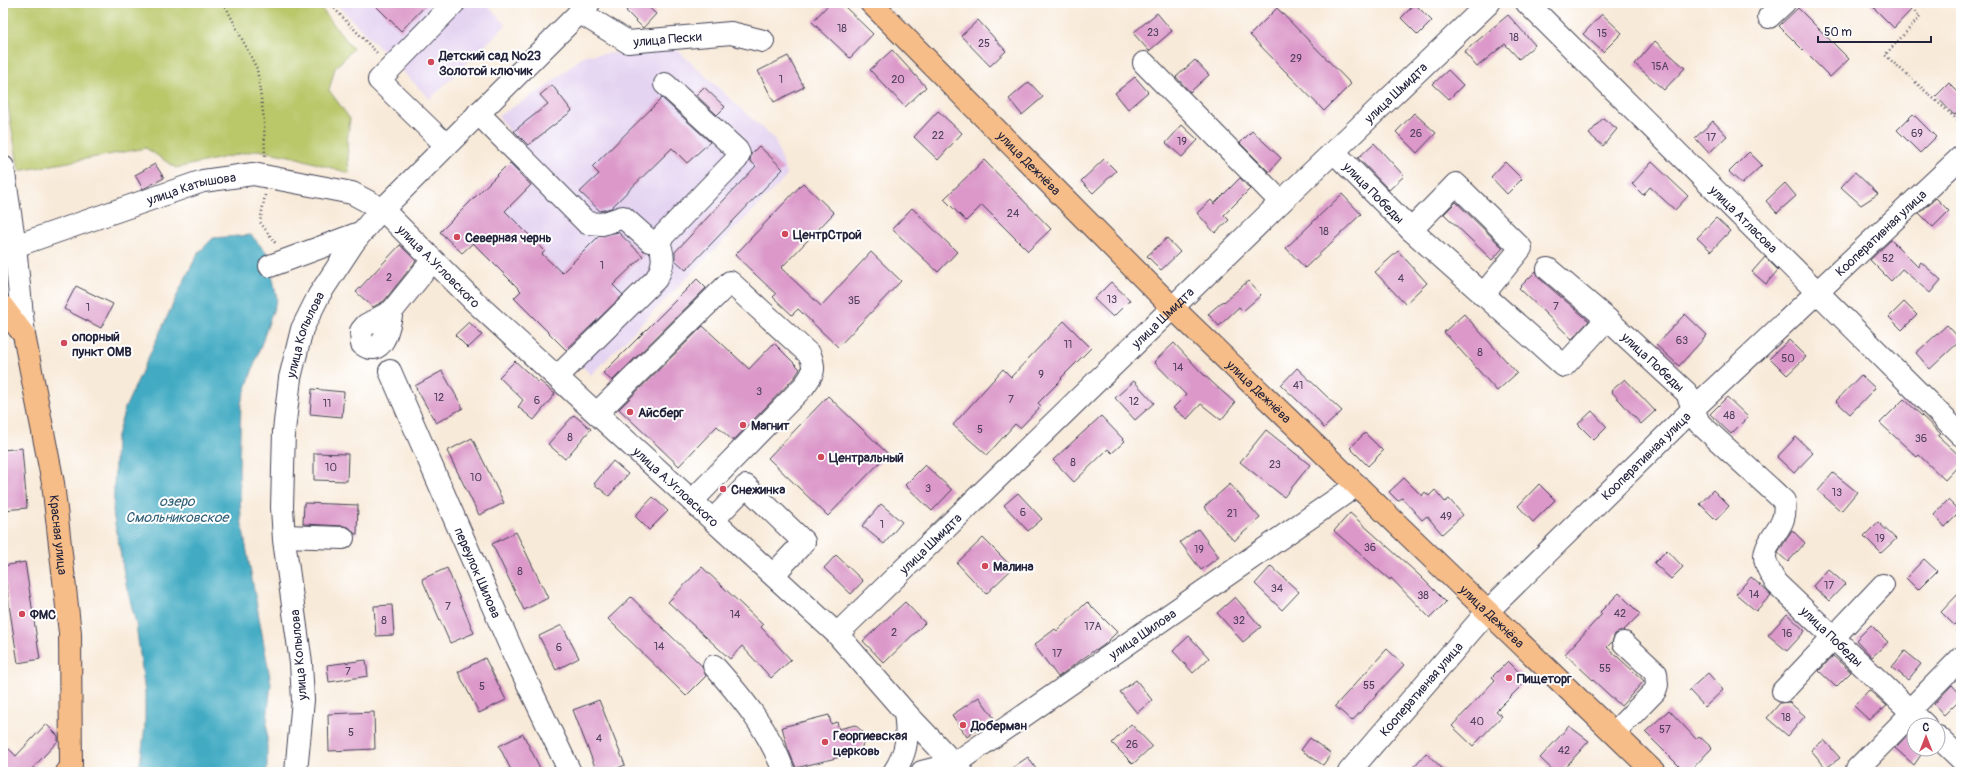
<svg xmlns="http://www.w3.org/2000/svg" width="1964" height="775" font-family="Pangolin,sans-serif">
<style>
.built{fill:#e4d3f1}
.green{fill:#bac86b;stroke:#6e7553}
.water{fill:#43abc3;stroke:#32667f}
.building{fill:#db98c9}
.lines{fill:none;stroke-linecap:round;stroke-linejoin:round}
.minor-casing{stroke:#424053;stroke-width:24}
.major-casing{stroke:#424053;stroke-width:24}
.path{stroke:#424053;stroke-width:2.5;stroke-dasharray:1 3;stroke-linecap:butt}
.minor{stroke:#fff;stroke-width:22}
.major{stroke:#f7bd88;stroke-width:22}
.poi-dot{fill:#d1495b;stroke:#fff;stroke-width:1.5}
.labels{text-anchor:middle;stroke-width:4;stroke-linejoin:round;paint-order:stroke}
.number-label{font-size:11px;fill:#50405e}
.street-label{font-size:13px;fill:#22223b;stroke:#fff}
.poi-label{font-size:13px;font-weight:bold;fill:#22223b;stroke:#fff;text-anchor:start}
.water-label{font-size:14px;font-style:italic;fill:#316078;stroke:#fff}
</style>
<rect width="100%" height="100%" fill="#fff"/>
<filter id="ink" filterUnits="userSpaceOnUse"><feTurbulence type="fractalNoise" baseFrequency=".025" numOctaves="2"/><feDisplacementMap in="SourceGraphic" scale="8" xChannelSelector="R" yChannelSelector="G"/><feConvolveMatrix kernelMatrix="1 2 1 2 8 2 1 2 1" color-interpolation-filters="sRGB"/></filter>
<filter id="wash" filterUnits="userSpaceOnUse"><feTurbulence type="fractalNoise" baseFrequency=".012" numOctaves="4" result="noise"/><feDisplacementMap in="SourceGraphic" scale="16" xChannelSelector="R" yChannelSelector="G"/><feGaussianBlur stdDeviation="0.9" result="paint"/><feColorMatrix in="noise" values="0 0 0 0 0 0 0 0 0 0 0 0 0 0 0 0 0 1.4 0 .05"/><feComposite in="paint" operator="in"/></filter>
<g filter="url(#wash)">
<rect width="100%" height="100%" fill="#f8ead9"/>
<path class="built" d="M335,3H485L506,25L430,99Z
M676,49L775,140L787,176L591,375L514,298L523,289L515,281L513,283L473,243L462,253L440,232L524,149L498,116L544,88L585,55Z"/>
<path class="green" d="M3,3H317L353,49L335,68L329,90L350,119L347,141L349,173L294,157L258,150L176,168L146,148L19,171L3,77Z"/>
<path class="water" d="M251,235L268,254L277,299L241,403L239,467L241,519L271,683L267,721V772H139L145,726V693L136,624L126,584L113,513L116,439L125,408L179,291L198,253L213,238Z"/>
<g id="blocks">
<path class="building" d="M373,3H428L401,31Z
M635,3H644L656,14L643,28L626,11Z
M830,3H841L873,34L850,58L812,22Z
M1869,3H1904L1911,10L1894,28Z
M1415,4L1432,21L1418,35L1401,18Z
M1277,8L1351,84L1324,111L1250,35Z
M1798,8L1849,59L1830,77L1779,26Z
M1157,13L1172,31L1149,51L1133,33Z
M1602,14L1622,33L1603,52L1583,34Z
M1508,15L1535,45L1519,59L1505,44L1477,67L1464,52Z
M978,20L1006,51L990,66L961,36Z
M1655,41L1685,68L1664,90L1635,64Z
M892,50L926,87L905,107L870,70Z
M788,56L804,87L774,102L758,71Z
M1195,60L1209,75L1190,92L1176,77Z
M1448,70L1463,85L1449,99L1433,84Z
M1135,77L1148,92L1128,109L1115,93Z
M1029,82L1043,97L1022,115L1009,99Z
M1949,83L1961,95V108L1954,115L1936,96Z
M552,85L572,111L528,145L514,131L548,104L540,95Z
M704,87L725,107L717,115L696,95Z
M662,98L710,142L687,163L672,148L611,208L600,211L580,192L599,174L592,167Z
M938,111L962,133L938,160L914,137Z
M1414,113L1436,133L1417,153L1396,132Z
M1913,114L1936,137L1920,153L1897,130Z
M1603,118L1617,129L1603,146L1589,134Z
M1713,121L1727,136L1709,153L1695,138Z
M1182,125L1198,140L1182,157L1166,143Z
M1252,131L1281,158L1269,172L1240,143Z
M1374,143L1404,176L1389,190L1358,158Z
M759,146L783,169L686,270L675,260V252L756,166L750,161L751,154Z
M1749,152L1762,165L1742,184L1729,172Z
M1104,159L1116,171L1093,193L1081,181Z
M984,160L1051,229L1028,251L982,205L966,221L944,199Z
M1505,162L1522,179L1507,194L1491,177Z
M1652,162L1688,196L1675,210L1650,187L1643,195L1632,184Z
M509,163L531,185L505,211L545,251L542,254L562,273L599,236L618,232L643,256L613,285L623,295L566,350L514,298L521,291L473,243L462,253L440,232Z
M155,164L164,178L143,189L135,175Z
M1855,172L1878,194L1861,205L1841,187Z
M1240,178L1250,189L1224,215L1229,220L1215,233L1197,213L1211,200L1214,204Z
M803,183L834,213L781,268L821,306L871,252L901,281L838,347L798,309L792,315L773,297L776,294L735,255Z
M1785,183L1796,196L1777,213L1766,201Z
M1342,194L1361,214L1305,268L1286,248Z
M1936,198L1949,211L1933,227L1919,213Z
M1456,202L1503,248L1492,260L1444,214Z
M912,208L957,252L938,272L892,229Z
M1716,218L1730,231L1711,251L1697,238Z
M1167,238L1180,252L1161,270L1147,256Z
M1891,240L1918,267L1921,262L1941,280L1930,293L1902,269L1891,281L1870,260Z
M400,245L416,261L384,301L373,307L356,292Z
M1398,251L1427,283L1405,304L1375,272Z
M1765,257L1778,270L1766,284L1752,272Z
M1536,271L1540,279L1589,321L1572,339L1519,288Z
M697,279L706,288L612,381L603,373Z
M1248,281L1261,295L1243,311L1239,307L1219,326L1208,314L1223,301L1224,302Z
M1111,282L1130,300L1113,317L1094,299Z
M76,286L113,304L101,328L64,309Z
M1904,302L1917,315L1902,330L1889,317Z
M1464,314L1517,373L1497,391L1444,332Z
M1685,314L1707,335L1679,366L1656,345Z
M1064,321L1091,348L1061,378L1062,379L1038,403L1041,406L1020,428L1015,424L987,455L953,425L1003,369L1011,377Z
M469,322L482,335L468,348L455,335Z
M1947,325L1961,340L1930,369L1916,353Z
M703,326L749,369L774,343L800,369L794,378L733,441L717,426L679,466L619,409Z
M1789,340L1806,357L1787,375L1770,358Z
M1174,343L1203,374L1235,403L1221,420L1201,404L1187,419L1173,408L1186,395L1154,362Z
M515,361L538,382L540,381L555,394L534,420L518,407L523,400L499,377Z
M1297,368L1342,411L1324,428L1313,415L1281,385Z
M442,371L463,408L436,423L415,386Z
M1861,375L1875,388L1850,414L1836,401Z
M1625,379L1655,411L1641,424L1611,391Z
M1134,381L1154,403L1135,420L1115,398Z
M312,389L344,392L342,417L310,414Z
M828,396L888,454L828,516L768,458Z
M1727,397L1748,417L1731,434L1710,414Z
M1904,399L1941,434L1938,436L1961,457V463L1945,480L1919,455L1917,457L1880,423Z
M1592,411L1607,427L1594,440L1578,424Z
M574,415L591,429L565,459L548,444Z
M1101,416L1125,441L1112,453L1108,449L1074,482L1053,460Z
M1266,430L1310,465L1284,497L1240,462Z
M1365,433L1383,451L1368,466L1350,448Z
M1796,437L1813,453L1794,473L1777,457Z
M472,438L504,503L479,515L447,451Z
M22,448L27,508L3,510V450Z
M314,453L348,454L347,481L314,480Z
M613,461L628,474L609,496L594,484Z
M925,465L952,490L932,511L905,485Z
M1833,473L1857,492L1841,511L1818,491Z
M1404,478L1422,496L1425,492L1429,496L1435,490L1445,502L1449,499L1463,515L1442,534L1427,516L1422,520L1402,498L1398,501L1389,492Z
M1230,484L1260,518L1234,541L1204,507Z
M1539,484L1555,500L1533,522L1518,506Z
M1713,490L1729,506L1716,520L1700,504Z
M1018,493L1042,519L1028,531L1004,505Z
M653,497L668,511L649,530L635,516Z
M1948,500L1960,512L1945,527L1934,515Z
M304,503L358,505L357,534H355L350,528L344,526L303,524Z
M881,504L902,522L884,544L862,526Z
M1350,513L1419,575L1446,602L1430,618L1391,578L1390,580L1334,531Z
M1878,522L1896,539L1881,553L1864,536Z
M1198,529L1219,557L1201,570L1180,542Z
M1792,530L1805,543L1788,562L1778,553Z
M516,532L548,598L524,610L492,544Z
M983,538L1013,568L986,594L957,563Z
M1667,550L1683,567L1671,579L1654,563Z
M836,555L863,581L851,594L824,568Z
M1924,559L1937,571L1918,590L1906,578Z
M25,562L40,659L18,663L3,566Z
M1271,566L1299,592L1282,610L1255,584Z
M702,567L763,625L761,627L791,660L771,678L742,646L730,659L668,602Z
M447,568L474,633L450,643L422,579Z
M1828,569L1845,584L1829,601L1813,586Z
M1751,577L1771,595L1756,611L1736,594Z
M1961,591V617L1954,625L1941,612Z
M1619,593L1640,614L1623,631L1615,634L1612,642L1607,647L1644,681L1621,706L1565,654L1602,614L1600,612Z
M631,597L702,666L706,676L686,696L608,619Z
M1235,597L1261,627L1243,642L1217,613Z
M905,602L925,623L884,663L863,641Z
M1087,602L1117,632L1104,645L1097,650L1096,649L1058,677L1034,645L1055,629L1057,631Z
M392,605L394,635L376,636L374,606Z
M1787,614L1805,631L1787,651L1768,635Z
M562,625L579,658L556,670L539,636Z
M1871,625L1888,642L1872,657L1856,640Z
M1189,636L1209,658L1193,673L1173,651Z
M1387,649L1404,665L1352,721L1335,706Z
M1905,651L1921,664L1908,680L1892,667Z
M1833,656L1851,672L1836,687L1819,671Z
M485,658L506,700L479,713L458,672Z
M366,660L368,676L329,682L327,665Z
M1508,661L1527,680L1496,711L1502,716L1473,746L1452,726L1495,680L1492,677Z
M1708,673L1723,690L1705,707L1689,690Z
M1136,680L1152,700L1137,713L1120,692Z
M1952,685L1961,695V698L1944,715L1934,704Z
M1869,690L1887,706L1869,720L1854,706Z
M979,697L994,718L967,737L952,715Z
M599,700L625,765L608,772H597L573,710Z
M1789,702L1805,716L1788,736L1767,718L1780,703Z
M1669,710L1696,739L1699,736L1712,748L1689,772H1685L1645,732Z
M374,712L375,749L329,751L328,714Z
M829,715L831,724L837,722L839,729L855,725L863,732L865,738L860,752L796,768L788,749L782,727Z
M46,724L58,736V741L29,772H3V743L16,756Z
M1131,724L1152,746L1133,764L1112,743Z
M1569,726L1589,741L1561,772H1555L1540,758Z
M1912,730L1914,749H1925L1914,765L1895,748Z
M523,734L542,772H512L499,746Z
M1310,738L1331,754L1323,765L1301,750Z
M1824,740L1840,758L1826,768L1811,750Z
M1426,753L1446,772H1409Z
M1028,757L1038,772H1006Z"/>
</g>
</g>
<g filter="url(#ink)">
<use href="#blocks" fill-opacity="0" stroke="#424053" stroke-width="1"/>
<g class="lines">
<g class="minor-casing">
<g id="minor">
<path id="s1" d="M1527,3L1961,435"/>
<path id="s2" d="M579,12L628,42L731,33L763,41"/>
<path d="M1769,17L1784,3"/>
<path d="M1144,63L1281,202"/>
<path d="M478,113L587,223L602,224L623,217L650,241L655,242L660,239L737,159L739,154L737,150L665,84"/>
<path d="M446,145L379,80L454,3"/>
<path id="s3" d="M1334,152L1411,230L1564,366L1607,319L1687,393L1699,423L1784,501C1788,526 1772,531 1766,551C1762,561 1771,574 1776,583L1925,725"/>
<path d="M3,167L15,246L24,335"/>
<path d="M1411,230L1456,184L1521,248L1483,295"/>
<path id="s4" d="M3,248L15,246L203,181L253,174L352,193L382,209L475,302L837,634L905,712L962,772"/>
<path d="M270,266L362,232"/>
<path d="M1548,269L1607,319"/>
<path d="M392,311C389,325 384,360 362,344L361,331L366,325L392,311L433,260"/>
<path id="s5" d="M390,371L515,657L570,772"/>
<path d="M557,377L656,279C664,266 665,255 658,241"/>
<path d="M597,413L730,282L810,355C816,370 813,374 804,386L693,500"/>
<path d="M714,519L746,486L804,542L774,574"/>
<path d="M284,536L343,538"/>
<path id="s6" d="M837,634L1281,202L1489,3"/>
<path d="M714,666C743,699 769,730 784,772"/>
<path d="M1783,691L1883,585"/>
<path d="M1910,710L1961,658"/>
<path d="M1614,733L1655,691L1657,685L1656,673L1624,643"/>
<path d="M1938,737L1961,759"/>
<path d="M1857,769L1912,713"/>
<path id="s7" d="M296,772L303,700L301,663L284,540L282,507L284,431L290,378L302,329L319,295L354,242L372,220L589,3"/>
<path d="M894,772C908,751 908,736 905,712"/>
<path id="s8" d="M922,772L954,764L1357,485"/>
<path id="s9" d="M1349,772L1488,611L1694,408L1961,157"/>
</g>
</g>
<g class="major-casing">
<g id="major">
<path id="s10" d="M871,3L1173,308L1654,772"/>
<path id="s11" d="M3,307L24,335L53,483L70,633L71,767L67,772"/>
</g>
</g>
<path class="path" d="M224,3L257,69L264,120L265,158
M329,3L378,54
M1906,3L1920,17L1885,55L1961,123
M265,195L260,222L276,244"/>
<use href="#minor" class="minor"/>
<use href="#major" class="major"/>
</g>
</g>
<g class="poi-dot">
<circle cx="431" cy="62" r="4"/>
<circle cx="785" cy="234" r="4"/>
<circle cx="457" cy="237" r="4"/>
<circle cx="64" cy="343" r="4"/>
<circle cx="630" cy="412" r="4"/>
<circle cx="743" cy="425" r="4"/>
<circle cx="821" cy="457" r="4"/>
<circle cx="723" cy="489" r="4"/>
<circle cx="985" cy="566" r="4"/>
<circle cx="22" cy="614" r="4"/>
<circle cx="1509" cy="678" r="4"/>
<circle cx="963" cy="725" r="4"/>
<circle cx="825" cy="742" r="4"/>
</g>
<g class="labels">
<g class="number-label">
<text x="842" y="32">18</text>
<text x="1153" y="36">23</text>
<text x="1602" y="37">15</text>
<text x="1514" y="41">18</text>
<text x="984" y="47">25</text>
<text x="1296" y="62">29</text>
<text x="1660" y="70">15А</text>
<text x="781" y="83">1</text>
<text x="898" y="83">20</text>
<text x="1416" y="137">26</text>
<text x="1917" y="137">69</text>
<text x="938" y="139">22</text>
<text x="1711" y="141">17</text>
<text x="1182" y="145">19</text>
<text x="1013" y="217">24</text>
<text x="1324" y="235">18</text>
<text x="1888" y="262">52</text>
<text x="602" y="269">1</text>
<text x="389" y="281">2</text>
<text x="1401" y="282">4</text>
<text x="1112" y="303">13</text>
<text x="854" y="304">3Б</text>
<text x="1556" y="310">7</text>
<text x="88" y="311">1</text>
<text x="1682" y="344">63</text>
<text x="1068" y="348">11</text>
<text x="1480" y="356">8</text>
<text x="1788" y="362">50</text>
<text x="1178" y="371">14</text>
<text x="1041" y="378">9</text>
<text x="1298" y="389">41</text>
<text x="759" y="395">3</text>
<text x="439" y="401">12</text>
<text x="1011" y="403">7</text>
<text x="537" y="404">6</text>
<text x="1134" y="405">12</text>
<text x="327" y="407">11</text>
<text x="1729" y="419">48</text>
<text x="980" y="433">5</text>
<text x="570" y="441">8</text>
<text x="1921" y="442">36</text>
<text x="1073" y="466">8</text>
<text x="1275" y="468">23</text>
<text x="331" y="471">10</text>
<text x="476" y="481">10</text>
<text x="928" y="492">3</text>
<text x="1837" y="496">13</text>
<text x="1023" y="516">6</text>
<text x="1232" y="517">21</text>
<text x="1446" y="520">49</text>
<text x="882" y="528">1</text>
<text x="1880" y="542">19</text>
<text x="1370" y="551">36</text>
<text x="1199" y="553">19</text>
<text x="520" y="575">8</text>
<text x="1829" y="589">17</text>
<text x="1277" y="592">34</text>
<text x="1754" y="598">14</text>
<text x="1423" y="599">38</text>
<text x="448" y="610">7</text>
<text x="1620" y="617">42</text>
<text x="735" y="618">14</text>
<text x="384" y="624">8</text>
<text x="1239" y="624">32</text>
<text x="1093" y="630">17А</text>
<text x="894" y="636">2</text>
<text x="1787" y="637">16</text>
<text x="659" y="650">14</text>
<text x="559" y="651">6</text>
<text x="1057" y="657">17</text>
<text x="1605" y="672">55</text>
<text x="348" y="675">7</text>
<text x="1369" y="689">55</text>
<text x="482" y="690">5</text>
<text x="1786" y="721">18</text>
<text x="1477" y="725">40</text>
<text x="1665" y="733">57</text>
<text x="351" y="736">5</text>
<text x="599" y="742">4</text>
<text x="1132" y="748">26</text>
<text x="1564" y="754">42</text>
</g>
<g class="street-label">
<text dy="5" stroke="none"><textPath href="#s2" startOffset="97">улица Пески</textPath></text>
<text dy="5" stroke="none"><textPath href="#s6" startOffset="778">улица Шмидта</textPath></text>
<text dy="5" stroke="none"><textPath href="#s10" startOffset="225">улица Дежнёва</textPath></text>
<text dy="5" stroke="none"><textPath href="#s4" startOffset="198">улица Катышова</textPath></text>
<text dy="5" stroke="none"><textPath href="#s3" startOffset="57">улица Победы</textPath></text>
<text dy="5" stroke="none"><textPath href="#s1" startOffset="306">улица Атласова</textPath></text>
<text dy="5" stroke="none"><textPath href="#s9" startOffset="758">Кооперативная улица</textPath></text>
<text dy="5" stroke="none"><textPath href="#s4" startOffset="477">улица А.Угловского</textPath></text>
<text dy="5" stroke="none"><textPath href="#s6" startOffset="454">улица Шмидта</textPath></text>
<text dy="5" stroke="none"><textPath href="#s7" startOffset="442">улица Копылова</textPath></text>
<text dy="5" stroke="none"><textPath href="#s3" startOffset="441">улица Победы</textPath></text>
<text dy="5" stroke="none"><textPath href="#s10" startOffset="549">улица Дежнёва</textPath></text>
<text dy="5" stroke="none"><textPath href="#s9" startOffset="434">Кооперативная улица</textPath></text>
<text dy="5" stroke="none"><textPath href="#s4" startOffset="801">улица А.Угловского</textPath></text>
<text dy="5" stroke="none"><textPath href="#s11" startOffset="238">Красная улица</textPath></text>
<text dy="5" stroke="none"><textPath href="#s6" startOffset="130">улица Шмидта</textPath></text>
<text dy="5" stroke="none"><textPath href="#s5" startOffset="220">переулок Шилова</textPath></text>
<text dy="5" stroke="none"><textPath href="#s10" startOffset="873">улица Дежнёва</textPath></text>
<text dy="5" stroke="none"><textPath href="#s8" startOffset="262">улица Шилова</textPath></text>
<text dy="5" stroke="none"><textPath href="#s3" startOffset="801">улица Победы</textPath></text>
<text transform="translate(298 655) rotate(-95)" y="5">улица Копылова</text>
<text dy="5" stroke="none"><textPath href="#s9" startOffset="110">Кооперативная улица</textPath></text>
</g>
<g class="poi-label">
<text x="439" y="60">Детский сад №23<tspan x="439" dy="15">Золотой ключик</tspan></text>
<text x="793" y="239">ЦентрСтрой</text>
<text x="465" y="242">Северная чернь</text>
<text x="72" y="341">опорный<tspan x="72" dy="15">пункт ОМВ</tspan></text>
<text x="638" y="417">Айсберг</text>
<text x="751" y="430">Магнит</text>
<text x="829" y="462">Центральный</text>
<text x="731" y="494">Снежинка</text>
<text x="993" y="571">Малина</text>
<text x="30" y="619">ФМС</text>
<text x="1517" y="683">Пищеторг</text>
<text x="971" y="730">Доберман</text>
<text x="833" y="740">Георгиевская<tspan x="833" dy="15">церковь</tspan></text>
</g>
<g class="water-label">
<text x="177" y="506">озеро<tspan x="177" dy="16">Смольниковское</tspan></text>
</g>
</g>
<rect width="1964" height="775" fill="none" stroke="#fff" stroke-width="16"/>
<g transform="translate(1926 737)"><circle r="19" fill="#ffffff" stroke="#a7a7b1"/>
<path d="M0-3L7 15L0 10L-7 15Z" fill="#d1495b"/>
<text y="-6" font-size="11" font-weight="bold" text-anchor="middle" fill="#22223b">С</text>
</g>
<path d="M1818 36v6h113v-6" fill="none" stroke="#22223b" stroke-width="2"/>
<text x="1824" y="36" font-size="12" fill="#22223b" stroke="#ffffff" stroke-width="3" paint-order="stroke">50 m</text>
</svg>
